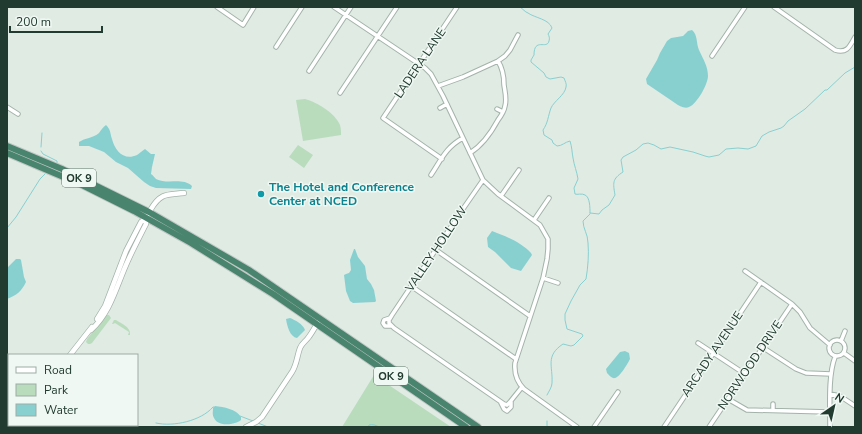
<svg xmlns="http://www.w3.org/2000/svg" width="862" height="434" font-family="'Nunito Sans',sans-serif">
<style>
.green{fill:#b9dcbd}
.water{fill:#88d0d0}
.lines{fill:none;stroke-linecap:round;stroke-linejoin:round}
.stream{stroke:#88d0d0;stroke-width:1}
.minor-casing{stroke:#a3b3aa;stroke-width:5.5}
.tertiary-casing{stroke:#a3b3aa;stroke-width:6}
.trunk-casing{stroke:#c1c8c5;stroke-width:8}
.minor{stroke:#fff;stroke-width:3.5}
.tertiary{stroke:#fff;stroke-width:4.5}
.trunk{stroke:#49846e;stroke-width:6}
.culture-dot{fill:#0f9aa8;stroke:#f0f8f3;stroke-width:1.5}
.labels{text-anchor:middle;stroke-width:3;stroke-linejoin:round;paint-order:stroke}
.shield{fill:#f0f8f3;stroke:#5f746a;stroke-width:1}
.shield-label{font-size:11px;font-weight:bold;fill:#213b30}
.street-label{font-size:12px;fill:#213b30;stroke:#f0f8f3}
.culture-label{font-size:12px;font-weight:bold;fill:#0d838f;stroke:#f0f8f3;text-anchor:start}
</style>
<rect width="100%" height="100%" fill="#e0ebe4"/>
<path class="green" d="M305,99C317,102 335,113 340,125C341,128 341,132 341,135L303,141L296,100Z
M298,145L313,155L304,168L289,157Z
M106,315H109L111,318L92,343L90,344H88L86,342L87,339Z
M114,320H116C122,324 131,327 130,335H128L129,332L115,323L113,324H112Z
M374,375L451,427H342Z"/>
<path class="water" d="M692,30C698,35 696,43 699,50C703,59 708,66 708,76C708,84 697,104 689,107C685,109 679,106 675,103L647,84L646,79L657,60L660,53L667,41L671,38L683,36L688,31Z
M106,125C111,130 110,133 112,139C115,151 124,161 137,155C140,153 142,151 145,149L151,154H155L152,167L151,174C153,175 154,177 156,179C168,185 182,177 192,186L191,189L156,188L150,186L144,182L128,168L116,162L104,152L89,146H79V142C85,138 93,138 99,133C101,130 103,127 106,125Z
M492,231C505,236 521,242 531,253L532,255L521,271L511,268L495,252L488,247L487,238Z
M354,249H355L358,257L365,266L367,279L371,284L374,290L376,301L375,302L353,303L350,301L346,291L344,275L346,274L349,273L351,270L350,260Z
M16,259H20L21,260L24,277L26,282C21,292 17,295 7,299V268Z
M290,318C295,320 303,324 305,330L297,338C290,337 287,326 286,319Z
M625,351L629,353L630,359C628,363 620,377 615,378C612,379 609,375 607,373L606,369L620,352Z
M215,406C224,407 236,409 241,417V420C235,425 218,427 214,418C212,415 213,411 213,408Z"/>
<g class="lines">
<path class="stream" d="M520,7C523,9 525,12 528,13C535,18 549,19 552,28L548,34C549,36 550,38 549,41C547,50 534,37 534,55L531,60V62L544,73L546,77L550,79L561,77L564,78C565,81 567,84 566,87C565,95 554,101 551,108C548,116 548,123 543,130L544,135L552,140L553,143L557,146C562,146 565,142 570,141C572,147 572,153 573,158C574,165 577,172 578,179L574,188L575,194C577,195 582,193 585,195C590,197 590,208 590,213
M41,147L42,133
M41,151L43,154L57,161V163
M590,213L599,214L602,210L609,205L615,195C613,183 612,179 623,172L621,160L623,157L636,150L643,144L648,143L654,145L661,149L670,147L693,152L705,156L709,157L719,155L726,149L738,148L748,149L756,146L762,136L769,132L781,128L784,126L788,121L805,109L825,90H827L845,73L855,67
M7,228L16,217L40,179L45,174
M547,395C549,391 552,387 552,383C553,366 545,356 563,344L571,346L574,345L583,336L582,334L567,329L565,320V314L571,301L580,285L586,279C588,267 589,254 588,243C588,234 583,229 583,221L590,214
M240,416L253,421
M156,423C173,427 201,421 213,407H214
M258,423L268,427
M368,427L369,425C372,424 376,425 379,427
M547,427V421"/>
<g class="minor-casing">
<path id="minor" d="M217,7L243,25L254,7
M334,7L425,68L431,74L443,96L483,180L498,194L540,225L548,239V249L547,259L543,278L515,363C514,373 517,382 524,389L577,427
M774,7L835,50C847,54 850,46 855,37
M276,47L302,7
M712,56L745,7
M309,71L351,7
M438,86L463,77L498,61L505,56L510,50L518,35
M340,93L397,7
M7,107L18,114
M440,108L447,104
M497,109L503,112
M470,153C483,145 491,133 498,120C501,116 504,112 505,106C507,99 505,92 504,85C504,76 503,69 498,61
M442,159L383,118L457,7
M431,175C441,160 446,147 463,138
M483,180L465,206L392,315L389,320V323L394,328L504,404L507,405L510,402L522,387
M501,196L519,170
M534,220L549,198
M436,250L530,316
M745,271L792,304L800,312L810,328L830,345
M543,278L558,283
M411,286L516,359
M390,318L384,320L383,323L385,326H392
M829 348a8 8 0 1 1 16 0a8 8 0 1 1-16 0Z
M841,341L845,331
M698,343L745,374
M762,347L796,369L806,373L831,374
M844,353L855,361
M830,394L840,396L855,406
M728,399L747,410L830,412
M501,403L504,409L507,411L511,407V402
M773,404V410
M594,427L618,392
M664,427L761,282
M709,427L792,304
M830,427C830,407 828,375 835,357"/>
</g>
<g class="tertiary-casing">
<path id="tertiary" d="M97,319L105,306L126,251L141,222L145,219
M91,330C110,313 116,288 126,265C132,251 139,238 146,224C145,218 148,214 151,209C161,192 168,195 184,193
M70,355L92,327
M24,427L26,425
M246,427L256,422L262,417L292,372C297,364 297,356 300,348C302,343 305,342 308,338C312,333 315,327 318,322"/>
</g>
<g class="trunk-casing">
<path id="trunk" d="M7,146L62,169L149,212L249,270L478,427
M7,153L80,184L134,211L191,243L273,294L466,427"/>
</g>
<use href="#minor" class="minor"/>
<use href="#tertiary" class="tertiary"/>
<use href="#trunk" class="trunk"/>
</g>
<circle class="culture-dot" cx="261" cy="194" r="4"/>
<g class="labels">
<g class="shield">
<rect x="62" y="169" width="34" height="18" rx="3"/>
<rect x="374" y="367" width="34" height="18" rx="3"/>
</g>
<g class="shield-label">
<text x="79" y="182">OK 9</text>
<text x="391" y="380">OK 9</text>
</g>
<g class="street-label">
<text transform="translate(420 63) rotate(-56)" y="4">LADERA LANE</text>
<text transform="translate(436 249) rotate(-56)" y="4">VALLEY HOLLOW</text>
<text transform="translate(712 354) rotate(-56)" y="4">ARCADY AVENUE</text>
<text transform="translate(750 365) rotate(-56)" y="4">NORWOOD DRIVE</text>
</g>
<g class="culture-label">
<text x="269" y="191">The Hotel and Conference<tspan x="269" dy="14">Center at NCED</tspan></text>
</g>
</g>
<rect width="862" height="434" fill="none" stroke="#213b30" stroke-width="16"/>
<rect x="8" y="354" width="130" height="72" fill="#f0f8f3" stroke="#9daca5"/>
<rect x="16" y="367" width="20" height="6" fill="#ffffff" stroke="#9daca5"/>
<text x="44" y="374" font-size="12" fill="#213b30">Road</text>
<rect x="16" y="384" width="20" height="12" fill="#b9dcbd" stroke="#9daca5"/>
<text x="44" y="394" font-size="12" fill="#213b30">Park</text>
<rect x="16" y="404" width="20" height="12" fill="#88d0d0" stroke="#9daca5"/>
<text x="44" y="414" font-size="12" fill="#213b30">Water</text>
<g transform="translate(834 406) rotate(34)" stroke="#f0f8f3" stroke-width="3" paint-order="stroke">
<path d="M0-3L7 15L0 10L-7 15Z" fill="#213b30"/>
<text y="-6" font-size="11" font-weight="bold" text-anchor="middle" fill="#213b30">N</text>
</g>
<path d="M10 26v6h92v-6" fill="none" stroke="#213b30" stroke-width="2"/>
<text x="16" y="26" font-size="12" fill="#213b30" stroke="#f0f8f3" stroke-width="3" paint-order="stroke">200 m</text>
</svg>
